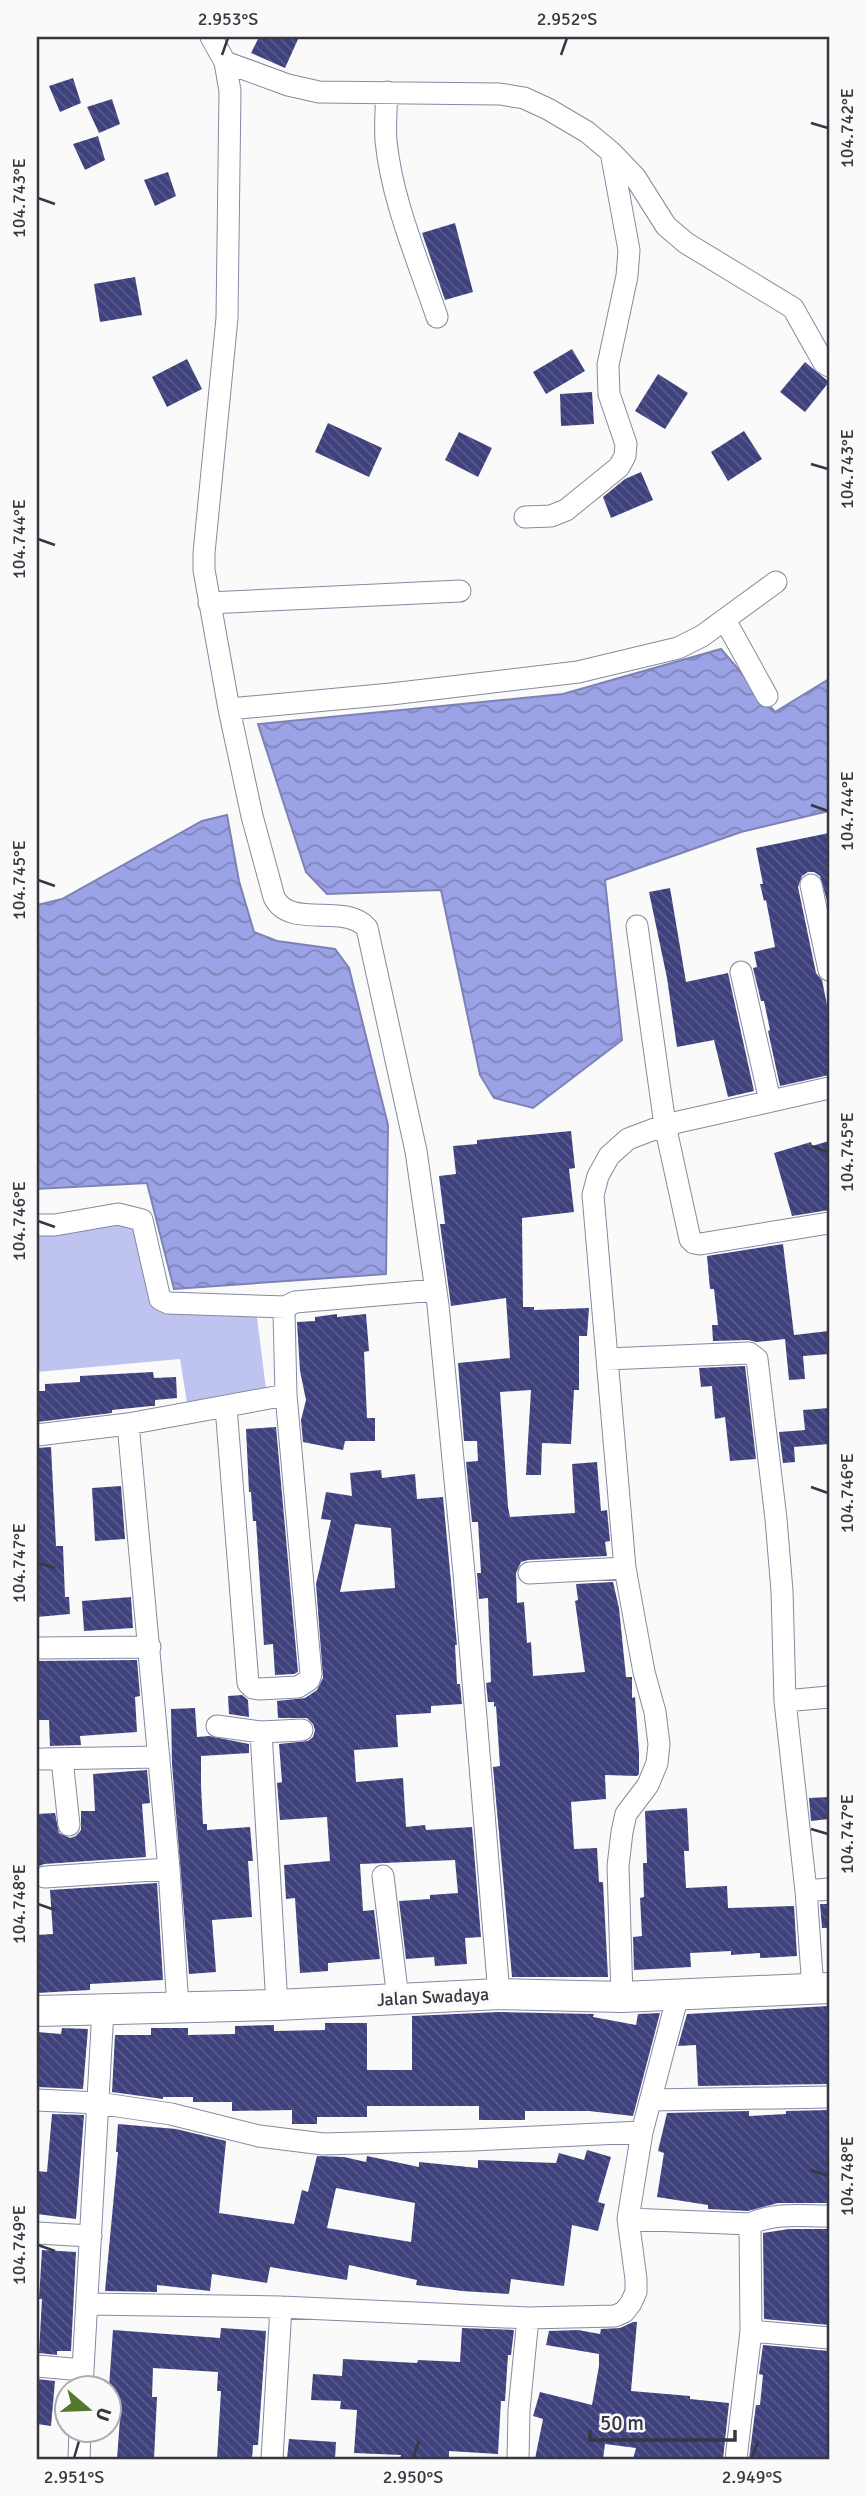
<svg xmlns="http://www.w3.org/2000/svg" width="866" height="2496" font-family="Signika,sans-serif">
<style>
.green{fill:#bec4ef}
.water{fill:url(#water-waves);stroke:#7d82b4;stroke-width:2}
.building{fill:url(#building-back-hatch);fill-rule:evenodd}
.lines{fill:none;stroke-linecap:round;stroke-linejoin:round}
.street-casing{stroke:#8689a1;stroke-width:23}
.secondary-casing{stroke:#8689a1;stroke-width:32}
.street{stroke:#fff;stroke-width:21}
.secondary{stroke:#fff;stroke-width:30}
.ticks{fill:none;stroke:#363741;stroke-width:2.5}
.labels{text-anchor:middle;stroke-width:7;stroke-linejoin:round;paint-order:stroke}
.street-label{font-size:18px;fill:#363741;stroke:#fafafa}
.neatline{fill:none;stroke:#363741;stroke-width:2.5}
.ticks-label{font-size:18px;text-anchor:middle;fill:#363741}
</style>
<defs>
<pattern id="water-waves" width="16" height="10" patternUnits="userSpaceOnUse" patternTransform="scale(1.75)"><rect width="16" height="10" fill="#9ba2e5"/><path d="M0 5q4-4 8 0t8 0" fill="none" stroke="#7f85bb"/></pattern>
<pattern id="building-back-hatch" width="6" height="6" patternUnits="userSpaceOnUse" patternTransform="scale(1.75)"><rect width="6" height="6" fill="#3f417d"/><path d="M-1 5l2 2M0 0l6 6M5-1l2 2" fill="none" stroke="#595b8c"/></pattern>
</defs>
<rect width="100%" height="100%" fill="#fafafa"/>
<path class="green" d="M132,1205L158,1310H256L267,1397L187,1403L180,1359L37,1372V1220Z"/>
<path class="water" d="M721,649L775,712L829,679V811L741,832L605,880L622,1040L533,1108L494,1098L480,1075L441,890L327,894L306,872L258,724L563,694Z
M227,815L239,881L254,932L277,941L335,949L349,968L388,1125L386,1274L174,1289L147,1183L37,1189V905L62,899L202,821Z"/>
<path class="building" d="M259,37H299L285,68L251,53Z
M73,78L81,103L60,112L49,86Z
M112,99L120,124L99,133L87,107Z
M98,136L105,160L85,170L73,144Z
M168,172L176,196L155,206L144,180Z
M455,223L473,292L445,300L422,233Z
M135,277L142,315L100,322L94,284Z
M572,349L585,371L546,394L533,372Z
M187,359L202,389L167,407L152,377Z
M805,362L829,382L805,412L780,392Z
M658,374L688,393L665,429L635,411Z
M592,392L594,424L561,426L560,394Z
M328,423L382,448L369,477L315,452Z
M744,431L762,459L728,481L711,452Z
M459,432L492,448L478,477L445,460Z
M641,472L653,500L611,518L603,497L625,479Z
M829,833V908L820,876L814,872H808L802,876L798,887L816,973L822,980L828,1010L829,1075L780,1086L768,1031L770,1030L764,1001H761L753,968L757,967L754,952L775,947L766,900L764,901L760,884H763L756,848Z
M670,888L686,982L728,973L754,1091L728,1097L714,1040L677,1047L667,978L649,892Z
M571,1131L575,1168L569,1169L574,1212L522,1218L523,1307H534V1310L589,1308L587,1336H579V1390H574L571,1444L542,1443L541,1475H526L531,1390L500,1392L508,1507L510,1517L575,1513L572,1464L597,1462L601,1511L607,1510L610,1541L605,1542L607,1556L528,1560L521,1562L516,1573L517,1603L524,1602L527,1643L531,1642L533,1676L585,1672L575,1601L578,1600L576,1584L613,1582L619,1608L626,1677H632V1698L635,1697L639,1753V1774L637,1776L605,1775L606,1799L571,1802L574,1849L597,1848L599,1882H603L608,1977H512L493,1767L500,1766L496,1706L494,1707V1702H488L486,1683L491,1682L488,1598L479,1599L477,1573H481L478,1522H472L466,1462L478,1461L477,1441H464L458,1363L510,1358L506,1298L451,1306L440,1224H445L439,1176L456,1174L453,1146L477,1144V1140Z
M829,1141V1210L792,1216L774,1153L811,1142L812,1146Z
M783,1244L794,1335L829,1331V1354L803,1356L805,1379L789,1380L785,1339L756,1342L748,1340L713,1341L712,1325H718L714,1289H710L707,1256Z
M337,1314V1317L366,1314L369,1351L364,1352L367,1418H375V1441H345L343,1450L303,1442L301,1420L306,1400L300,1371L297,1322L315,1321V1317Z
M745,1366L756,1459L730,1461L725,1417L715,1419L712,1386L701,1387L699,1368Z
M153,1372L154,1378L176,1377L177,1398L155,1400V1406H151L112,1410V1413L37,1422V1391H45V1384L80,1382V1376Z
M829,1408V1444L794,1447L795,1462L783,1463L779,1432L805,1430L803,1410Z
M276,1427L298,1672L294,1674L275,1675L273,1644L264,1645L256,1521H253L251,1492H249L246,1429Z
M51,1447L56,1546H63L65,1597H69L70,1614L37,1617V1448Z
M381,1470L382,1478L415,1474L417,1499L443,1497L457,1645H455L457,1684H460L462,1704L431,1706V1713L396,1715L398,1747L354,1750L356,1782L403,1778L406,1827L425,1825L426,1830L472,1827L481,1937L465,1938L467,1964L435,1966L434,1957L406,1959L399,1901L430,1899V1895L458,1893L455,1860L360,1864L363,1911L374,1910L380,1959L328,1963V1971L300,1973L295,1898L286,1899L284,1865L330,1861L327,1817L280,1820L277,1783L282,1782L279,1744L308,1741L313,1737L315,1730L313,1724L307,1718H278L277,1701L305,1698L317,1690L323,1678L316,1584L331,1520L321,1519L326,1492L352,1496L350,1473ZM355,1524L391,1528L395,1588L340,1592Z
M121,1486L125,1539L95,1541L92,1488Z
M131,1597L133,1628L84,1631L82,1601Z
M137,1660L140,1696L135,1697L137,1732L80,1736L81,1745L50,1746L49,1720H37V1661Z
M242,1695L248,1700L249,1717L229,1714L228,1696Z
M195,1708L197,1737L209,1736L249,1744V1753L201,1756V1786L203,1824H207V1830L250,1827L253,1861H248L252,1917L212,1920L216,1972L189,1974L172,1764L171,1709Z
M147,1770L150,1803L142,1804L146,1857L44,1864L37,1867V1814L55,1813L59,1833L70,1838L76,1836L81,1830V1811H95L93,1774Z
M829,1797V1819L811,1821L809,1798Z
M687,1808L689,1851H684L686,1888L727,1886L728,1908L794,1906L797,1956L760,1958V1953L731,1955V1951L690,1953L691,1967L634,1970L633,1937L642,1936L640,1898L644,1897L643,1863H647L645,1811Z
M157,1883L163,1980L90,1984V1990L37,1993V1935L53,1934L50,1890Z
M820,1904H829V1928H822Z
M829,2006V2084L698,2086L696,2045L678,2046L687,2014Z
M499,2012L594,2014L593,2017L636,2025L638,2014L660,2013L633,2116L589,2111H525V2120H479V2106H367V2117H317V2124H292V2110L232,2111V2102H193V2097H163V2099L112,2092L115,2035H151V2028H188V2035L235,2034V2026L274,2025V2031L325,2030V2023H367V2070H412V2016Z
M62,2028L88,2029L83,2089L37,2087V2032L61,2034Z
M829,2110V2203H778L748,2211L708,2209V2205L657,2197L664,2153L658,2151L667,2113L749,2111V2116L786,2114V2111Z
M52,2114L84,2115L76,2219L37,2214V2171L47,2172Z
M118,2124L176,2129L226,2141L219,2213L294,2224L302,2190L308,2192L317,2156L344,2157L366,2162L367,2156L419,2167V2162L478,2168V2160L556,2163L559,2153L584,2160L587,2150L611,2157L598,2202L605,2204L598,2231L572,2225L564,2286L511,2279L509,2294L462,2291L416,2285L417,2280L349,2265L347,2280L270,2267L267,2283L212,2274L210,2291L157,2285V2292L105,2291L118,2152H116ZM336,2188L415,2203L411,2242L327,2228Z
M789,2229H829V2325L764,2319L763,2233Z
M42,2250L76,2252L71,2351H57V2355L39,2353L42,2299H39Z
M633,2322H637L631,2391L690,2396V2399L729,2403L723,2459H633L636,2448L605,2444L603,2459H535L543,2419L533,2416L540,2392L592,2405L599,2366V2354L546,2345L549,2331L578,2330L600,2334L601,2329L620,2328Z
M221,2328L266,2331L258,2445H253L252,2459H217L221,2391H217L218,2372L153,2368L152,2397H157L154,2459H117L120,2418L111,2417L112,2387H109L113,2330L220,2338Z
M462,2328L514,2330L511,2355H508L505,2401H501L498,2454L449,2451V2459H400L401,2455L354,2453L357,2410L340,2409L341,2401L311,2400L313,2374L342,2376L343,2359L417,2363L418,2360L460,2362Z
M763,2345L829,2351V2459H749L756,2405H760L763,2375L759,2374Z
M37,2379L55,2381L51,2426L37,2424Z
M289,2439L336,2442L335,2459H287Z"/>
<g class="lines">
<g class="street-casing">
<path id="street" d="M211,37L225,62L230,91L227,318L204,553V570L229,709L252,816L274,897C289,930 345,902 367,928L416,1151L438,1305L464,1573L499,1994
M225,62L288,85L319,92L500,94L524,98L548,109L587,132L611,152L635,177L666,226L686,243L793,308L824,363L829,366
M387,92C386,108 385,125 386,141C392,201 418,260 437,317
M525,517L551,516L566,510L619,467L625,456L626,444L609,394L608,365L627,276L629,250L611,152
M209,603L460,591
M725,620L767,696
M229,709L391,694L578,672L678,648L702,636L776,582
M811,885L829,970
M637,926L665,1125L690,1239L694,1243L700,1244L829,1223
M741,972L770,1101
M37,1225H55L118,1214L142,1220L160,1299L168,1303L287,1307
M607,1359L749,1353L757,1359L776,1519L782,1591L785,1701L806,1891L813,1989
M226,1407L248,1683L253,1688L259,1689L298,1687L309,1680L311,1674L286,1395L284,1312L289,1305L295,1302L436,1290
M128,1424L169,1869L178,2007
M37,1435L128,1424L286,1395
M529,1573L625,1568
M37,1648L150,1647
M785,1701L829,1697
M217,1726L261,1732L302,1730
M261,1732L277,2005
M42,1759L159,1757
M62,1759L69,1825
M383,1876L398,1999
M45,1877L169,1869
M806,1891L829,1889
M622,1997L618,1866L622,1832L626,1814L648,1785L657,1763L659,1744L655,1712L644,1672L625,1568L593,1195L598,1176L609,1156L628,1139L665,1125L829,1088
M37,2100L98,2103L171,2114L259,2136L323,2144L473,2140L642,2132
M652,2100L829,2097
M628,2219L750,2224C775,2212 802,2216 829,2216
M37,2233L91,2236
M88,2304L281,2307L528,2318L615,2316L624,2312L631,2303L636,2292V2279L628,2219L642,2132L678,1995
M751,2331L829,2338
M37,2366L83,2370
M82,2388L103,2009
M79,2459L80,2430
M272,2459L281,2307
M518,2459L519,2410L528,2318
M736,2459L751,2331L750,2224"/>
</g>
<g class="secondary-casing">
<path id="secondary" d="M37,2011L277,2005L499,1994L622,1997L829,1988"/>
</g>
<use href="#street" class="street"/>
<use href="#secondary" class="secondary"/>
</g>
<path class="ticks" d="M222,55L228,38M561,55L567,38M811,123L828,128M38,198L55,204M811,464L828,469M38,539L55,545M811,805L828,811M38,880L55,886M811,1146L828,1152M38,1221L55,1227M811,1487L828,1493M38,1563L55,1568M811,1829L828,1834M38,1904L55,1910M811,2170L828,2176M38,2245L55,2251M74,2458L79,2441M413,2458L419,2441M752,2458L758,2441"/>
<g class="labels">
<g class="street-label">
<text transform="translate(433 1997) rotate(-3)" y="6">Jalan Swadaya</text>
</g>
</g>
<rect width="866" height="2496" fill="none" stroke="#fafafa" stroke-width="77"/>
<g transform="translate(88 2409) rotate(109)"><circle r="33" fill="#fafafa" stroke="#acacb0" stroke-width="2"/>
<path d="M0-5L12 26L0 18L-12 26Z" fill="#56772e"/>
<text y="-10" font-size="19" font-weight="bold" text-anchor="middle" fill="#363741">U</text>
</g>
<path d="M590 2430v10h145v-10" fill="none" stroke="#363741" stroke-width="3.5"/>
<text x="600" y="2430" font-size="21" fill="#363741" stroke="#fafafa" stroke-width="5" paint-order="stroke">50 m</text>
<rect x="38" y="38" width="790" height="2420" class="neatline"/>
<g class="ticks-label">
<text x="228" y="25">2.953°S</text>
<text x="567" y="25">2.952°S</text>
<text transform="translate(847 128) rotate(-90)" y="6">104.742°E</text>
<text transform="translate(19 198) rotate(-90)" y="6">104.743°E</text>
<text transform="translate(847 469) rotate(-90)" y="6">104.743°E</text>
<text transform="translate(19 539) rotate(-90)" y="6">104.744°E</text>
<text transform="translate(847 811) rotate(-90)" y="6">104.744°E</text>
<text transform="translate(19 880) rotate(-90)" y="6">104.745°E</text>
<text transform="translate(847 1152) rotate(-90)" y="6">104.745°E</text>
<text transform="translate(19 1221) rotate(-90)" y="6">104.746°E</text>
<text transform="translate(847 1493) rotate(-90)" y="6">104.746°E</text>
<text transform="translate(19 1563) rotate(-90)" y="6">104.747°E</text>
<text transform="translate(847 1834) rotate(-90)" y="6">104.747°E</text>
<text transform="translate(19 1904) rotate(-90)" y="6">104.748°E</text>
<text transform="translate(847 2176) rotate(-90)" y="6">104.748°E</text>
<text transform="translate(19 2245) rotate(-90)" y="6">104.749°E</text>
<text x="74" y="2483">2.951°S</text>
<text x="413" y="2483">2.950°S</text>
<text x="752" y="2483">2.949°S</text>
</g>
</svg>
